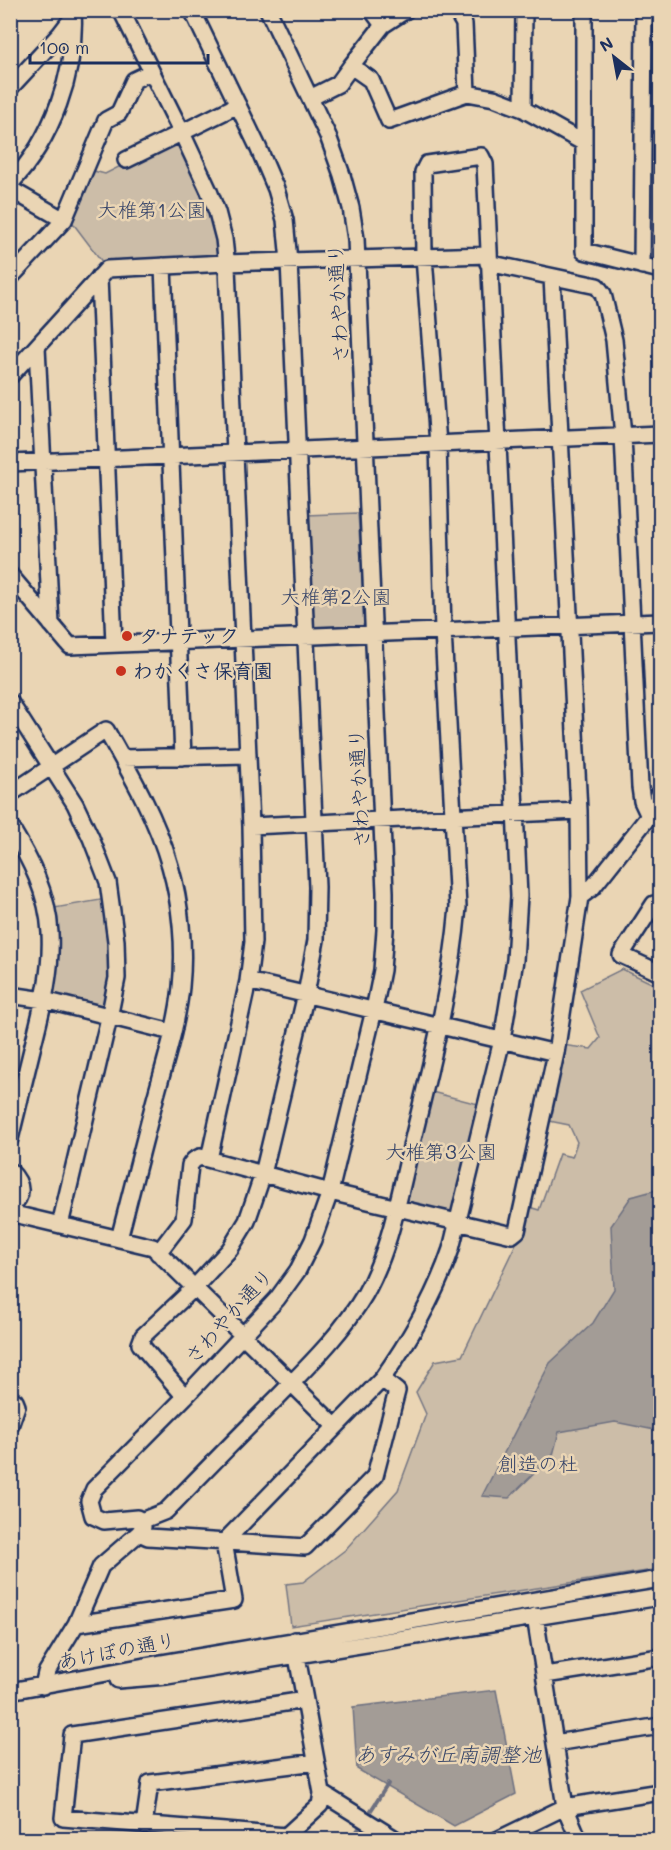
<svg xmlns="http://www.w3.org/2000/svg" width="671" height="1850" font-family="Mali,'Klee One',sans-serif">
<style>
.green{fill:#ccbda8;stroke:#747683;stroke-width:1.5}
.water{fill:#a39c96;stroke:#6d7080;stroke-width:1.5}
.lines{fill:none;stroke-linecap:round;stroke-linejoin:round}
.stream{stroke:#6d7080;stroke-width:4}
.minor-casing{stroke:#1b2f5e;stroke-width:20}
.minor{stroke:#ead5b4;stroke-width:15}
.poi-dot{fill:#c8321e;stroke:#ead5b4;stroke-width:2}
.labels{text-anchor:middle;stroke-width:5;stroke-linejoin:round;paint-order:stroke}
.park-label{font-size:20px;fill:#364469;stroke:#ead5b4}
.street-label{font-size:20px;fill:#1b2f5e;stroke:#ead5b4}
.poi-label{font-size:20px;font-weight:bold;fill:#1b2f5e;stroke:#ead5b4;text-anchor:start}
.water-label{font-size:21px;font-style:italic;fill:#364569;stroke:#ead5b4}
</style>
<rect width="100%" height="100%" fill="#ead5b4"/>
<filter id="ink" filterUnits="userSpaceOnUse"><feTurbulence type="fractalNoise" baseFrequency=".0167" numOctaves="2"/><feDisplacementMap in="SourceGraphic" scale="12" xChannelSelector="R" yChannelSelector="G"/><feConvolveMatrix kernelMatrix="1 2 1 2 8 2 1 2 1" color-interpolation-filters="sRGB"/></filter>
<g filter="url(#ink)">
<path class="green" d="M174,139L204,193L215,229L219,256L106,267L72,222L90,170L105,174Z
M358,513L365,624L357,629L316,631L311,628L306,515Z
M106,899C113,936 112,972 105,1008L51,996C58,965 59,938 54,908Z
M622,969L660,987V1569L291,1626L286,1584L303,1582L345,1550L398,1490L426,1414L416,1392L435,1361L462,1356L520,1235L526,1206L539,1210L559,1154L572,1157L577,1142L569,1125L544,1120L562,1045L591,1049L600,1038L580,990Z
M428,1091L482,1105L455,1210L447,1216L406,1206L401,1200Z"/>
<path class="water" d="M660,1189V1431L615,1422L559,1432L553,1455L509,1498L482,1496L550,1363L593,1323L614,1289L611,1226L631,1197Z
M496,1690L516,1794L454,1826L357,1769L353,1707Z"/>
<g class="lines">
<path class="stream" d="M366,1818L388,1784
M351,1840L362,1824"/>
<g class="minor-casing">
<path id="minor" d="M121,10L182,133L209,191L217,212L224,239L227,267L251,826L253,942L248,981L209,1159
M372,10L383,25
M456,10L464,24L467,93
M584,10V143
M351,66L383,25L406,10
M10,88L60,34L73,17
M310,98L338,84L351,66L371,80L389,121L467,93L494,98L523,109L584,143V251L660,270
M523,109L524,10
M126,160L238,105
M10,184C52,140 77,72 73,10
M10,189L64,220
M488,263L597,286L603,294L614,340L623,436L640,787L642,801L649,816
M163,266L183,757
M642,266L644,10
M99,277L114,644
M10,278L64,220L106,120L119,113L134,80L151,72
M37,347L51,624
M10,376L107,269L226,263L488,255
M10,463L660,434
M10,575L70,646L660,622
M10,702L75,804L91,838L108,882L116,941L117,978L109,1018L60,1225
M122,758L247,755
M10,794L106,730C131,774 156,817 170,866C181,904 185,948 181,987C177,1026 164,1065 154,1103C142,1148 131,1194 119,1239
M10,826C30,859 48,893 50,933C52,970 43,1005 34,1041C26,1074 18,1107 10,1139
M251,826L579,811
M580,897L592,888L649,816L660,793
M660,906L654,904L621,955L660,973
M248,981L556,1053
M10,995L44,1000L172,1032
M10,1171C23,1184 24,1196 10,1208
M10,1213L153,1247L335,1426
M158,1253L184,1219L190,1165L194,1160L200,1157L330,1192L512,1235L517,1231L556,1053L580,897L579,811L552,277
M185,1397L140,1344L143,1336L194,1288L230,1249L247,1221L263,1174L306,994L316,940L317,887L289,261L285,220L276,189L258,147L192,10
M10,1399L15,1401L17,1406L10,1426
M139,1533L148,1537L305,1547L375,1476L397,1391L382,1379
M535,1616L565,1807L579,1840
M76,1624L234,1600L224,1542L382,1379C411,1338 435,1297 451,1249L502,1040L515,960L519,896L485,164L481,156L427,164L423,172L424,257L438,444L443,631L458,907C451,989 430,1068 411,1147C399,1196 390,1250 365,1294C341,1335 306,1368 274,1401C238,1437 202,1474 166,1511L141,1521
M294,1640L322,1793L320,1805L286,1836L63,1818L72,1735L305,1700
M545,1675L660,1657
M118,1680L167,1676L660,1597
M43,1686L46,1673L76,1624L101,1566L139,1533L143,1527L141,1521L137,1518L104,1521L93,1516L89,1501L94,1489L185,1397L277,1299L298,1270L313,1240L330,1192L374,1010L382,970L385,930V892L356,239L351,208L342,175L328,136L268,10
M10,1691L161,1663L660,1579
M555,1743L660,1726
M322,1793L397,1840
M144,1825L150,1783L316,1762
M497,1840L565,1807L660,1792"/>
</g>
<use href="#minor" class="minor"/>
</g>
</g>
<g class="poi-dot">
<circle cx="127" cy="636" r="6"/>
<circle cx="121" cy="671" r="6"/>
</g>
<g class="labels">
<g class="park-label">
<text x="152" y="217">大椎第1公園</text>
<text x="336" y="604">大椎第2公園</text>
<text x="441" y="1159">大椎第3公園</text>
<text x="538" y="1471">創造の杜</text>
</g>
<g class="street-label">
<text transform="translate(338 303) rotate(-93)" y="7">さわやか通り</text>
<text transform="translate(359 788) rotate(-93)" y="7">さわやか通り</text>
<text transform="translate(229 1316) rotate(-48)" y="7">さわやか通り</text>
<text transform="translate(117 1651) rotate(-11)" y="7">あけぼの通り</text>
</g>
<g class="poi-label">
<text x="139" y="643">タナテック</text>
<text x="133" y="678">わかくさ保育園</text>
</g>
<g class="water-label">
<text x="448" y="1762">あすみが丘南調整池</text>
</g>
</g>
<rect width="671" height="1850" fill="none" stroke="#ead5b4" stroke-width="36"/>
<rect x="18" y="18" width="635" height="1814" fill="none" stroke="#1b2f5e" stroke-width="2" filter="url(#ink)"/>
<g transform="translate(614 57) rotate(329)" stroke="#ead5b4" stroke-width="4.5" paint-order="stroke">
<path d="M0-4.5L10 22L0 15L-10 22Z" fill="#1b2f5e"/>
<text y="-9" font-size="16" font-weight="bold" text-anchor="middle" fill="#1b2f5e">N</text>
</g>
<path d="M30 54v9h178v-9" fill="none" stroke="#1b2f5e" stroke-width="3"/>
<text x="39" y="54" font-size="18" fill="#1b2f5e" stroke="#ead5b4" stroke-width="4.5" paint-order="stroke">100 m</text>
</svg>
